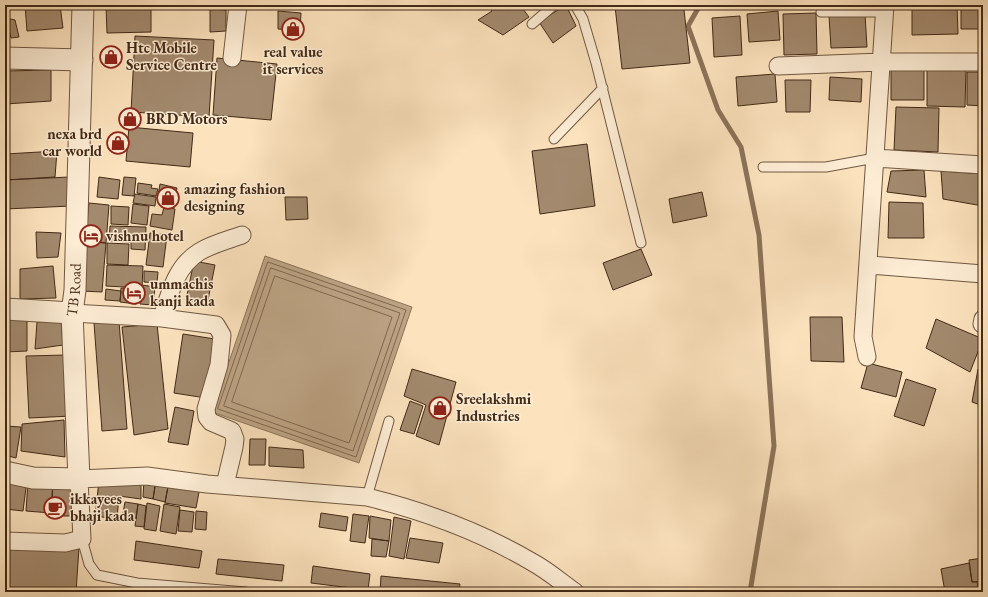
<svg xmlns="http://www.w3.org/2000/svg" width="988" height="597" font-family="'EB Garamond',serif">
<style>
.water{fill:#bda485;stroke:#8c7359}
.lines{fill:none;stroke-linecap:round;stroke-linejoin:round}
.shore{stroke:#80674e;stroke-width:1}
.stream{stroke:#8c7359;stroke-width:5}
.building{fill:#a38a6e;stroke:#432a17}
.service-casing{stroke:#715841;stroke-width:11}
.minor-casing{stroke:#715841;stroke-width:19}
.tertiary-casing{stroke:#715841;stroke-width:23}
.service{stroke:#fdedd5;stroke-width:9}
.minor{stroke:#fdedd5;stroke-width:17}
.tertiary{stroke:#fdedd5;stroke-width:21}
.labels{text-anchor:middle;stroke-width:3;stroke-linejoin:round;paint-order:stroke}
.poi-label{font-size:15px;font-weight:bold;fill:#432a17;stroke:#fdedd5;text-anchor:start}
.street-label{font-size:15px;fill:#432a17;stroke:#fdedd5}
</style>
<rect width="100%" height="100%" fill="#fce3be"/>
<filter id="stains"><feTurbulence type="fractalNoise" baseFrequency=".005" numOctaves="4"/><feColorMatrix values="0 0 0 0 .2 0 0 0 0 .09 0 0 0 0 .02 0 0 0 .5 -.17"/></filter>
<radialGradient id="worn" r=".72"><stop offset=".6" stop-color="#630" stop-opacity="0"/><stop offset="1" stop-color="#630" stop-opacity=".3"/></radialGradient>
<path class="water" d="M265,256L412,307L359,463L212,412Z"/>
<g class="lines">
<path class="shore" d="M268,262L406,310L356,457L218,409Z
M271,268L400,313L353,451L224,406Z
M275,276L392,317L349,443L232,402Z"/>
<path class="stream" d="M700,5L688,26L718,110L741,147L759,235L774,446L750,592"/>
</g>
<path class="building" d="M25,5H60L63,28L27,31Z
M151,5V32L107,33L106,6Z
M487,5H520L529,17L503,35L478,20L492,11Z
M566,5L576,26L553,43L539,22Z
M621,5H687L684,10L690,63L622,69L615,6Z
M912,5H957L958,34L912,35Z
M961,5H983V29H961Z
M210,9L226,10V31L210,32Z
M278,11L301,13L300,30L278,29Z
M778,11L780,40L749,42L747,14Z
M816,13L817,54L784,55L783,14Z
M865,14L867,47L831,48L829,16Z
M740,16L742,55L714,57L712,18Z
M6,18L15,20L19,37L11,38Z
M135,36L214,40L209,117L131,112Z
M217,58L277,64L271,120L213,115Z
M891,68H924V100H891Z
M927,68H966L965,107L927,106Z
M51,70V101L5,104V71Z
M967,72H983V106L967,105Z
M775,74L777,102L738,106L736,77Z
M830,77L862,79L861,102L829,100Z
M785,80H811L810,112H786Z
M896,107L939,108L938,152L894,150Z
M129,127L193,133L190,167L126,161Z
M587,144L595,206L540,214L532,151Z
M57,151L55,177L5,180V154Z
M924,170L926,197L887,192L891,171Z
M941,171L983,174V206L943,199Z
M69,177L71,206L5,209V180Z
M99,177L120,180L118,199L97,197Z
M124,177L136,178L134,196L122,195Z
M138,183L152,185L151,188L158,189L156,196L137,193Z
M160,184L177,188L175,199L158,196Z
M702,192L707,216L673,223L669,199Z
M135,194L156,197L155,206L133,203Z
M285,197H307L308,219L286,220Z
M889,202L923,203L924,238H888Z
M89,203L109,205L106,243L85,241Z
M133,204L149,206L147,225L131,223Z
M111,206L129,207L128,225L111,224Z
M164,207L175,209L172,230L150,226L152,214L162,215Z
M110,226L146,227L145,250L131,249V242L109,241Z
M36,232L61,233L58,257L37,258Z
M150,233L167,235L163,267L146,265Z
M85,241L106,243L102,292L82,291Z
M107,243L129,244L128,265L107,264Z
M641,249L652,275L613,290L603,263Z
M194,261L215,265L207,305L186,300Z
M107,265L143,266L142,288L106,286Z
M53,266L56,298L20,299V269Z
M8,267L9,293H5V268Z
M144,271L158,272L157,283L144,282Z
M142,285L155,287L153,305L140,304Z
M121,288L138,289L136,304L120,302Z
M106,289L121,291L120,301L105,300Z
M5,317H27V351L5,352Z
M810,317H842L844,362L811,361Z
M936,319L983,339L970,372L926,348Z
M61,320L63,345L35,349L37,322Z
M119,321L127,429L102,431L94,323Z
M157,324L168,429L134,435L122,327Z
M183,334L215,339L206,398L174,393Z
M66,355L72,416L29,418L26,356Z
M868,363L902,372L896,397L861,388Z
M412,369L456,382L439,445L416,436L426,405L404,396Z
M978,369L983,371V406L972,402Z
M906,379L936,389L924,426L894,416Z
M410,401L423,406L414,434L400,430Z
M175,407L194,411L188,445L168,442Z
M64,420L65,457L21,451L22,424Z
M5,426L21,427L16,458L5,455Z
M250,439H266L265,465H249Z
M269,447L303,450L304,468L269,466Z
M5,475L27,480L23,511L5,509Z
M144,478L156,480L153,499L143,497Z
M156,480L169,482L165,502L153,499Z
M28,481L53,482L51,513L26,511Z
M99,481L141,484V499L119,496L117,519L95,516Z
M169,481L200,487L196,508L165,503Z
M53,482L74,484V516H51Z
M125,502L138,504L136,519L122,518Z
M147,503L160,506L156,531L144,529Z
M138,504L146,506L144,527L135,526Z
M164,504L180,507L176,534L160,531Z
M180,510L194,512L192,532L178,531Z
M196,511L207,512L206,530L195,529Z
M321,513L348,517L346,531L319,527Z
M353,514L369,516L365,543L350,541Z
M370,516L391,520L389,541L369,538Z
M394,517L411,521L404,559L389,556Z
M410,538L443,543L439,563L406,558Z
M372,539L389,541L386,557L371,556Z
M136,541L202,551L199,568L134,560Z
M5,545L79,548L76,592L5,590Z
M983,558V581L972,582L969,560Z
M218,559L284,565L282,581L216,574Z
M969,563L972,582H977L979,592H945L941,569Z
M313,566L370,574L368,590L311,583Z
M381,576L460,584L459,592H380Z"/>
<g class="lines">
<g class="service-casing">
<path id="service" d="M575,5L583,19L596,63L641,243
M821,12H885
M532,24L554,5
M554,139L603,88
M763,167H826L875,158
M367,497L389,421
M82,539L89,564L97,575L137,583L246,592"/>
</g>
<g class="minor-casing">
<path id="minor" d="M232,58L238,5
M778,66L881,62H983
M875,158L983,165
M870,265L983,274
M72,313L162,318C169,295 176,266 199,252C212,244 228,240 242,235
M162,318L216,325L222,335L219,365L206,409L207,417L211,422L232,431L235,439L234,447L225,485
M982,324L983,319
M867,357L863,337L885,5
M5,541L65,543L82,539L79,479L147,476L207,484L367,497C424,511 481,532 532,562C547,570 561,582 575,592"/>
</g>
<g class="tertiary-casing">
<g id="tertiary">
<path d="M5,58L82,60"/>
<path d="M5,309L72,313"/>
<path id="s1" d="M5,472L33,478L79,479L72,313L75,290L83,5"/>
</g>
</g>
<use href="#service" class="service"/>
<use href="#minor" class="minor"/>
<use href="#tertiary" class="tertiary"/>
</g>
<defs>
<g id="shop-ring" transform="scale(1.15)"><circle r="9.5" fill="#fdedd5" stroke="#8f2418" stroke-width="1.5"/><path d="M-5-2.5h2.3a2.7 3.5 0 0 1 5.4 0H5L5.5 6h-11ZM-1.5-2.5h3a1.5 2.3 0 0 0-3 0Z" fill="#8f2418"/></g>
<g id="hotel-ring" transform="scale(1.15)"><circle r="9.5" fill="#fdedd5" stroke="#8f2418" stroke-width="1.5"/><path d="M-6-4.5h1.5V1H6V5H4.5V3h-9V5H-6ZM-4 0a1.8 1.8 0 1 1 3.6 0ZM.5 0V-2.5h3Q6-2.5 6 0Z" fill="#8f2418"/></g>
<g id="cafe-ring" transform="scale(1.15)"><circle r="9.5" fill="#fdedd5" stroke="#8f2418" stroke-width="1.5"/><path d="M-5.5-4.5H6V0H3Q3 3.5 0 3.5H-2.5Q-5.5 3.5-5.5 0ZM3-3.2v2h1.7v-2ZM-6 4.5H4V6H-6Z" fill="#8f2418"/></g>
</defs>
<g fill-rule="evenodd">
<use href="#shop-ring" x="293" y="29"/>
<use href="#shop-ring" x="111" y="57"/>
<use href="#shop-ring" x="130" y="119"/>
<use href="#shop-ring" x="118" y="143"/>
<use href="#shop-ring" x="168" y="198"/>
<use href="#hotel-ring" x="91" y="236"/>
<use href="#hotel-ring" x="134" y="293"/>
<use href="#shop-ring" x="440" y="408"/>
<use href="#cafe-ring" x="55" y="508"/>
</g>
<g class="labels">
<g class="poi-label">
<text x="126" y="53">Htc Mobile<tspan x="126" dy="17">Service Centre</tspan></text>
<text x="293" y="57" text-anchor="middle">real value<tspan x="293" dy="17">it services</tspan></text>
<text x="146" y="124">BRD Motors</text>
<text x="102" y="139" text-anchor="end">nexa brd<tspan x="102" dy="17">car world</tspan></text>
<text x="184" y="194">amazing fashion<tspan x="184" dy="17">designing</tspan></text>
<text x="106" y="241">vishnu hotel</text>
<text x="150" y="289">ummachis<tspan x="150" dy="17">kanji kada</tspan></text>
<text x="456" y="404">Sreelakshmi<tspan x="456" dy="17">Industries</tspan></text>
<text x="70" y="504">ikkayees<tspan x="70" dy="17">bhaji kada</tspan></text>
</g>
<g class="street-label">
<text dy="5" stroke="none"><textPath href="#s1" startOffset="264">TB Road</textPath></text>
</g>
</g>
<rect width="988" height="597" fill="none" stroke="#fce3be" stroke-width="20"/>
<rect x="6" y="6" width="976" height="585" fill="none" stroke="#432a17" stroke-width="2"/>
<rect x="10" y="10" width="968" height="577" fill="none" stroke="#432a17"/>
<rect width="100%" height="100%" filter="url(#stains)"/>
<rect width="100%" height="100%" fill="url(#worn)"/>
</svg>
